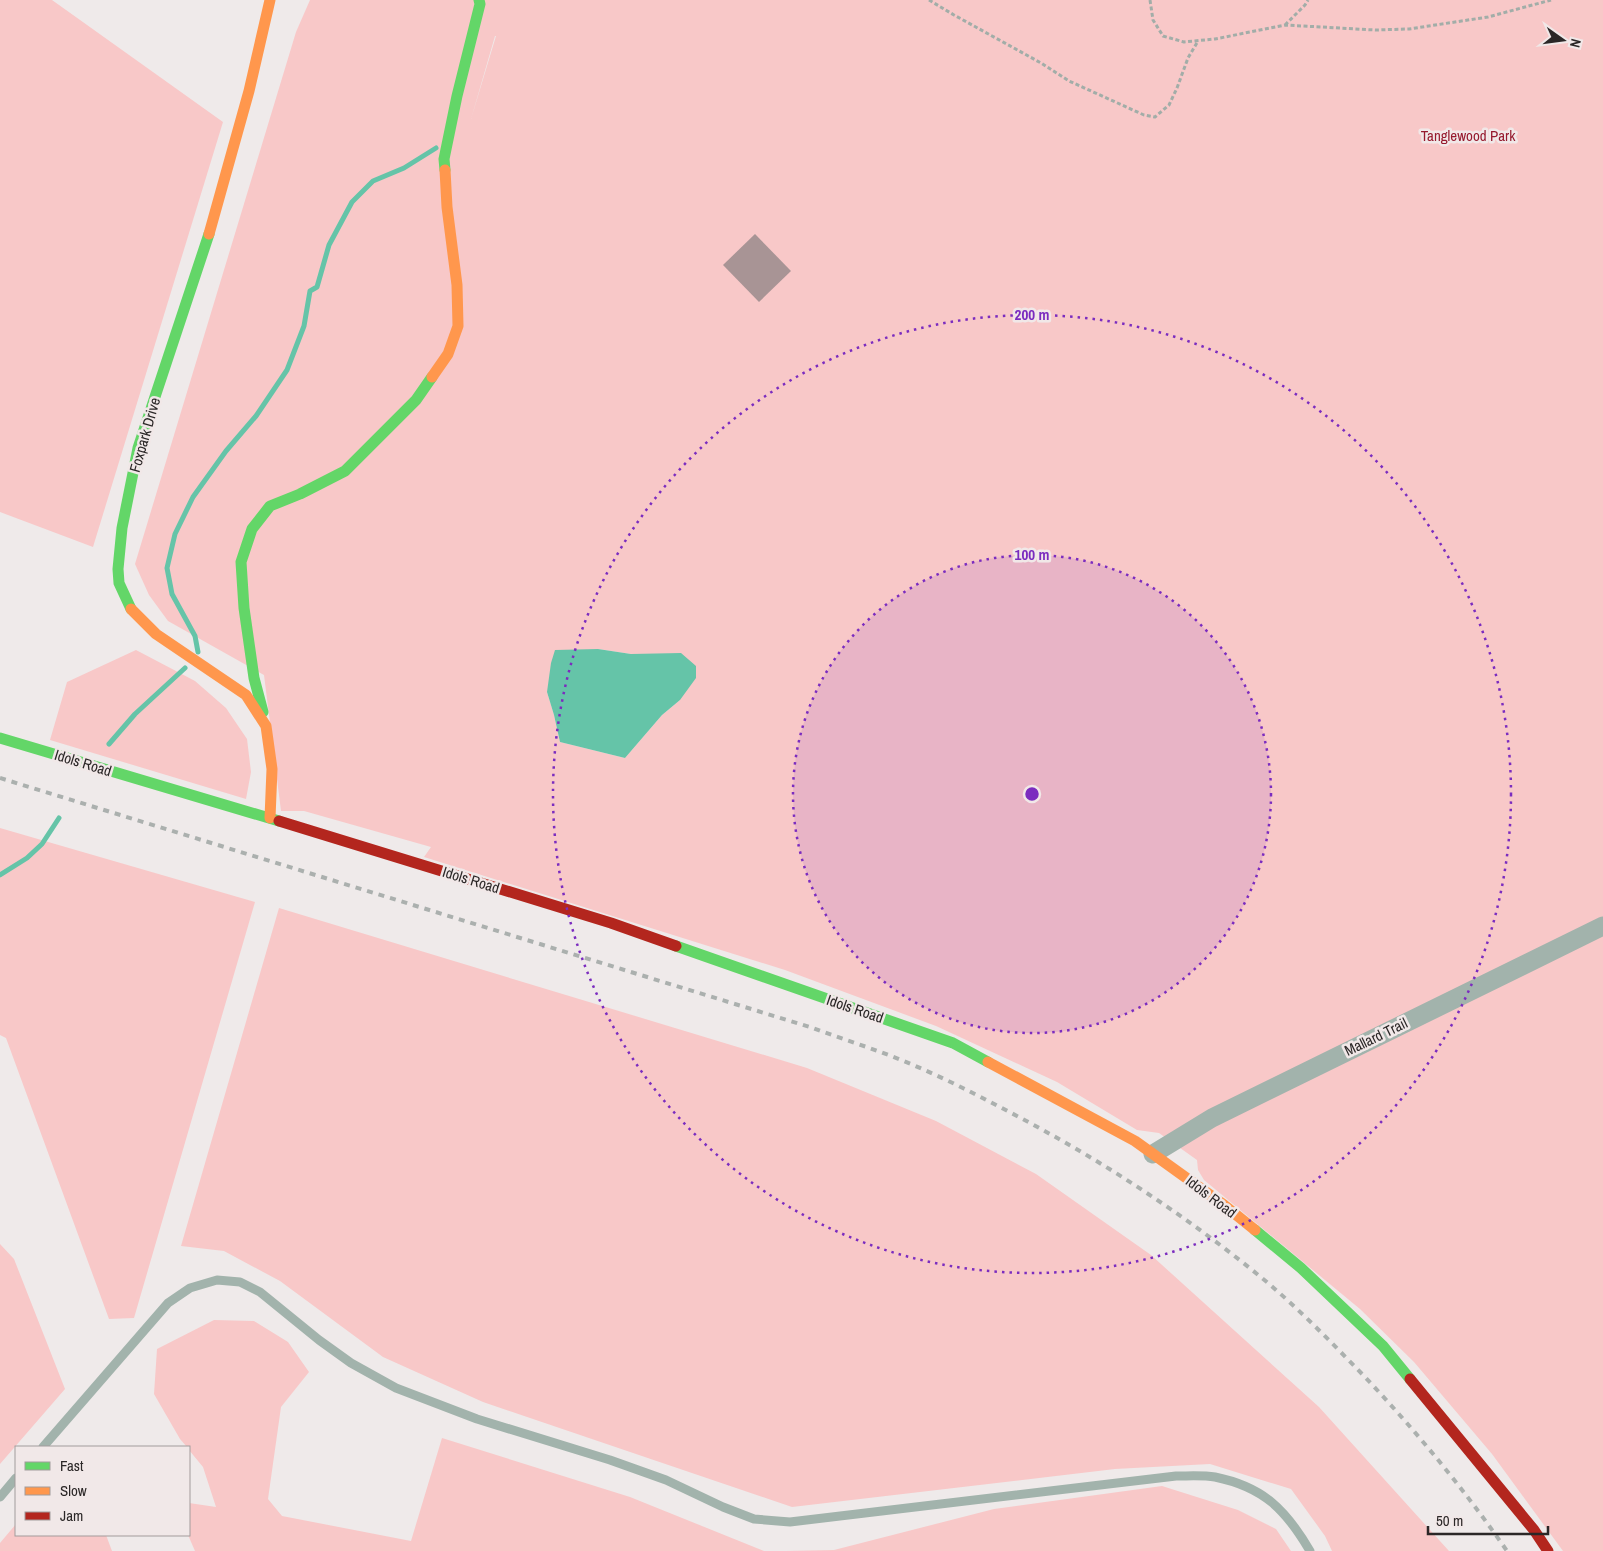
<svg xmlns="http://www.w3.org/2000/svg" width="1603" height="1551" font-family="'Archivo Narrow',sans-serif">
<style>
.green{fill:#f8c8c8;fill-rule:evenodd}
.water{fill:#65c4a8}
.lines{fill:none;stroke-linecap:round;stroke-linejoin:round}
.stream{stroke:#65c4a8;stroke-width:5}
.building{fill:#a89495}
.path{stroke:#a2ada8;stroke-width:3;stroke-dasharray:4 2.5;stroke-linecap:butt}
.lane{stroke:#a2b3ac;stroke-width:9}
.street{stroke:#a2b3ac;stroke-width:19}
.fast{stroke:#63d668;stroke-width:11}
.slow{stroke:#ff974d;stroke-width:11}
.jam{stroke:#b3261e;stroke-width:11}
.rail{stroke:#abb0ae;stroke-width:4;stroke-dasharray:6 6;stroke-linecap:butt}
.ring{fill:none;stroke:#7b2cbf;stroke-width:2.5;stroke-dasharray:2.5 5}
.labels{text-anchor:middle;stroke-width:5;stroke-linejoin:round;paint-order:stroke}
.park-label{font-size:15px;fill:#961a2e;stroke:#f1e8e8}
.street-label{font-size:15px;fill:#2b2727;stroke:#f1e8e8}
.centre{fill:#7b2cbf;stroke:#f1e8e8;stroke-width:2.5}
.ring-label{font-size:15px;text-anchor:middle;font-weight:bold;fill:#7b2cbf;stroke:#f1e8e8;stroke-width:5;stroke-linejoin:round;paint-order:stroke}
</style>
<rect width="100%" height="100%" fill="#efeaea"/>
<path class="green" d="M0,0H52L223,122L93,547L0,512Z
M310,0H1603V1551H1563L1492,1454L1414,1362L1360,1309L1204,1180L1198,1170L1197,1160L1159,1133L1137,1130L1057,1082L936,1026L785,970L424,857L431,847L304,811H281L264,675L168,621L149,595L135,564L296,32ZM495,36H496L471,119ZM598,649L631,654L680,700L662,715L625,758L560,742L554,715L547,692Z
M136,650L195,681L226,708L247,739L251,772L246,799L50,740L67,682Z
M0,828L255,902L134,1318L109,1319L6,1038L0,1035Z
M279,908L807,1068L936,1121L1036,1174L1151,1255L1319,1407L1449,1551H1332L1325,1536L1291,1489L1210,1464L1115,1469L792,1507L483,1402L383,1357L280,1281L224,1251L181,1246Z
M0,1244L14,1259L65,1389L0,1464Z
M214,1320L254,1321L288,1342L309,1372L281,1407L268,1499L282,1516L411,1541L442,1438L630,1497L764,1551H195L188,1535L189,1503L216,1507L203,1467L189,1450V1447H187L180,1439L154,1394L157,1349Z
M1162,1486L1238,1510L1276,1529L1291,1551H786L834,1550L994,1509Z
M16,1524V1535H106L112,1551H0V1543Z"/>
<path class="water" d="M598,649L631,654L681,653L696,666V678L680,700L662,715L625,758L560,742L554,715L547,692L551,663L555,650Z"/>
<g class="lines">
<path class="stream" d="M198,652L195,636L172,594L167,568L175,534L193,497L226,451L256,416L287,370L304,326L310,291L317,287L329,245L352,202L373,181L404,168L436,148
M109,744L135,714L185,668
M0,875L27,858L42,844L59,818"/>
</g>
<path class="building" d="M755,234L791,271L759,302L723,265Z"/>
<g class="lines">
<path class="path" d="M929,0L954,15L1041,63L1069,81L1144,115L1155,117L1169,105L1177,88L1188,58L1198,41
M1150,0L1153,20L1163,36L1184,42L1215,39L1285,25L1375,30L1409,29L1488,17L1551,0
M1285,25L1305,5L1308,0"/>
<path class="lane" d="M43,1447L168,1303L190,1288L217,1280L240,1282L260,1292L319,1340L351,1363L396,1388L477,1419L610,1460L666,1480L723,1507L754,1519L790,1522L1176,1476C1189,1476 1203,1475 1215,1477C1264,1487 1286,1510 1310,1551
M0,1497L16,1478"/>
<path class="street" d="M1153,1154L1212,1118L1603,926"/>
<path class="fast" d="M445,170L444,159L457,96L480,4L479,0
M131,609L119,583L118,569L122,528L138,448L209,234
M263,712L254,678L244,608L241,562L252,529L270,506L300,494L345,471L416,400L432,377
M0,738L279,821
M676,946L953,1043L988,1062
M1255,1230L1301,1268L1383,1346L1410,1379"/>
<path class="slow" d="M209,234L249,91L270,0
M432,377L448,354L458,326L457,285L447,207L445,170
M131,609L156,634L246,695L266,726L272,769L270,818
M988,1062L1135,1141L1224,1205L1255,1230"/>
<path class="jam" d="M279,821L611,923L676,946
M1410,1379L1534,1530L1548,1551"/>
<path class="rail" d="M0,778L813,1028C842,1039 872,1048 901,1060C941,1076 979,1096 1017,1116C1106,1163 1191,1219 1268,1283C1302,1312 1333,1344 1364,1376C1416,1431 1464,1489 1507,1551"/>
</g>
<circle cx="1032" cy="794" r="239" fill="#7b2cbf" fill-opacity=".12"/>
<g class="ring">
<circle cx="1032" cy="794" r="239"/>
<circle cx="1032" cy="794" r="479"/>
</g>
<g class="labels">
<g class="park-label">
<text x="1468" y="141">Tanglewood Park</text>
</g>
<g class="street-label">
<text transform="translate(145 435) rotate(-74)" y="5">Foxpark Drive</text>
<text transform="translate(83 763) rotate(17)" y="5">Idols Road</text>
<text transform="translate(471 880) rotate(17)" y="5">Idols Road</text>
<text transform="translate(855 1009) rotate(19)" y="5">Idols Road</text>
<text transform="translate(1376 1037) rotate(-26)" y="5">Mallard Trail</text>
<text transform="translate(1211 1197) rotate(37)" y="5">Idols Road</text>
</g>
</g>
<circle cx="1032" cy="794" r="8" class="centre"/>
<g class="ring-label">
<text x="1032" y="320">200 m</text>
<text x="1032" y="560">100 m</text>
</g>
<rect x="15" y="1446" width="175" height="90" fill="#f1e8e8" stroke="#a29b9b"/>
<rect x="25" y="1462" width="25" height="8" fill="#63d668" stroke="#a29b9b"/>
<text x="60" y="1471" font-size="15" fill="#2b2727">Fast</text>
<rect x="25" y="1487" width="25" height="8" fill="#ff974d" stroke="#a29b9b"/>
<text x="60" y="1496" font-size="15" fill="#2b2727">Slow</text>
<rect x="25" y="1512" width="25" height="8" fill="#b3261e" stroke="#a29b9b"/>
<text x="60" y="1521" font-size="15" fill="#2b2727">Jam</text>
<g transform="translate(1563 40) rotate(104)" stroke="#f1e8e8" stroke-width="4" paint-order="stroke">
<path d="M0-4L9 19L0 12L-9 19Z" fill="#2b2727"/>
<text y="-8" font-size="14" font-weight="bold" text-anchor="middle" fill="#2b2727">N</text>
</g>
<path d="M1428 1526v8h120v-8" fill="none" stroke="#2b2727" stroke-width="2.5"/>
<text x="1436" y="1526" font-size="15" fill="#2b2727" stroke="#f1e8e8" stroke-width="4" paint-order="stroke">50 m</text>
</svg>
